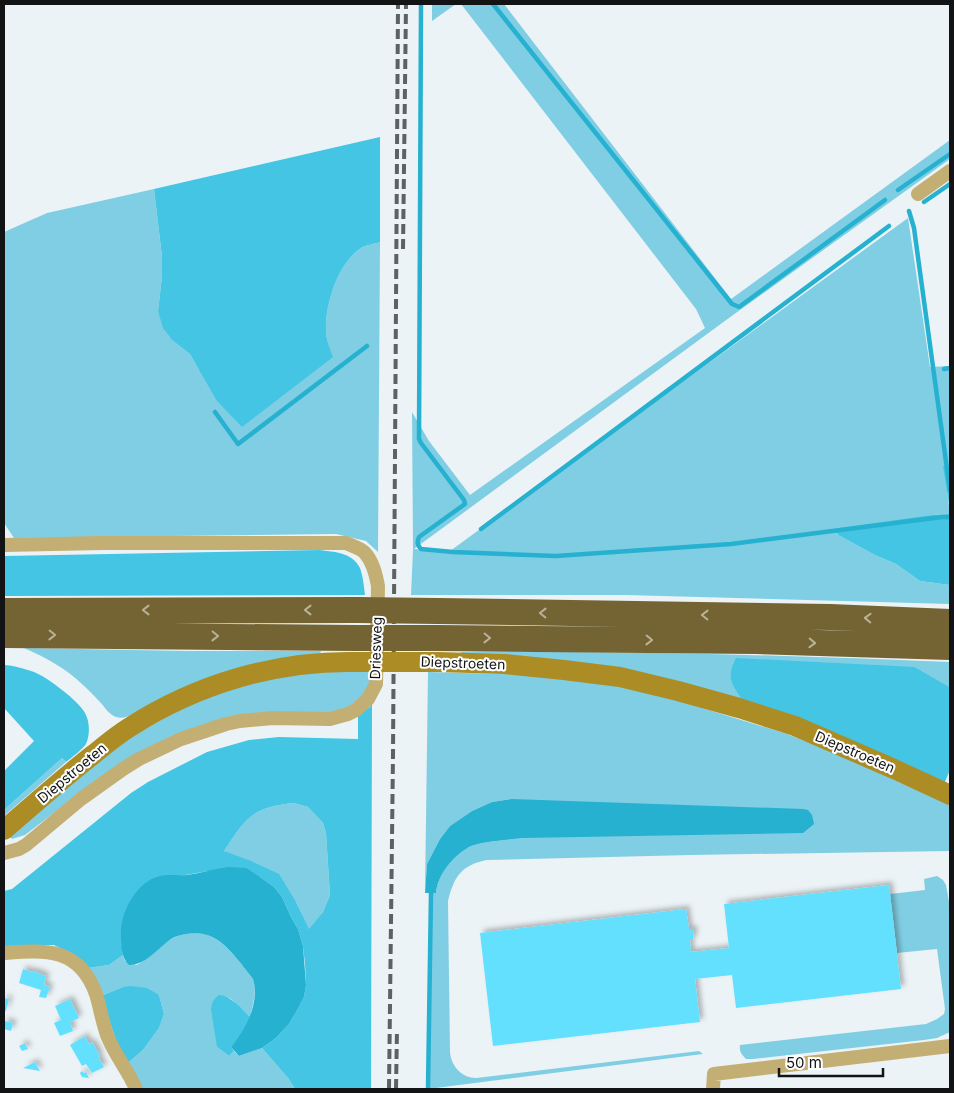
<svg xmlns="http://www.w3.org/2000/svg" width="954" height="1093" font-family="Inter,sans-serif">
<style>
.green{fill:#80cee3}
.forest{fill:#43c5e3;fill-rule:evenodd}
.water{fill:#25b1cf}
.lines{fill:none;stroke-linecap:round;stroke-linejoin:round}
.stream{stroke:#25b1cf;stroke-width:4.5}
.building{fill:#63e0fe;filter:url(#shadow)}
.street{stroke:#c3af74;stroke-width:14}
.secondary{stroke:#ac8c25;stroke-width:20}
.highway{stroke:#756433;stroke-width:26}
.rail{stroke:#5d6163;stroke-width:4;stroke-dasharray:10 5;stroke-linecap:butt}
.secondary-bridge{stroke:#ac8c25;stroke-width:20}
.highway-bridge{stroke:#756433;stroke-width:26}
.oneway{stroke:#bab299}
.labels{text-anchor:middle;stroke-width:4;stroke-linejoin:round;paint-order:stroke}
.street-label{font-size:14px;fill:#111314;stroke:#fff}
</style>
<defs>
<filter id="shadow"><feDropShadow dx="3.5" dy="-3.5" stdDeviation="2.5" flood-color="#0004"/></filter>
</defs>
<rect width="100%" height="100%" fill="#ecf3f6"/>
<path class="green" d="M432,4H456L432,21Z
M461,4H504L731,299L950,140V159L733,315L414,549L450,551L908,218L930,367L950,366V465L944,466L950,514L932,515L840,536L875,555L896,564L920,581L950,585V604L625,595H411L413,550L412,412L429,441L470,495L705,328L696,309Z
M154,189L162,257V276L158,311L173,341L190,354L199,369L332,357C330,349 326,339 326,331C325,304 338,263 361,248C366,245 374,244 380,242L378,552L366,541L336,534L14,538L4,523V232L47,213Z
M24,648L187,651H321L320,654L144,708C135,713 126,720 116,717C108,714 105,707 99,701C94,696 89,690 83,685C66,668 46,658 24,648Z
M461,652C624,651 787,655 950,662V689L948,687L915,667L744,703L461,656Z
M316,671L373,672L368,691L354,705L338,712L236,717L72,799L25,835L12,839L9,836L121,742L203,697L262,681Z
M428,672L536,675L574,678L653,693L787,734L828,750L950,805V851L691,855L487,860C461,865 454,877 448,901L450,1052C451,1066 462,1078 476,1078L699,1051L703,1054L428,1089L431,893H436C438,874 452,856 469,847C481,841 509,840 523,838L511,799L492,802L472,811L450,826L440,839L427,864L425,893Z
M62,758L66,762L4,816V810Z
M294,803L308,807L323,823L326,833L330,895L323,912L309,930L296,902L224,851C246,818 252,807 294,803Z
M937,876L943,880L946,885L950,907V1032L937,1038L924,1040L753,1059H746C741,1054 739,1051 740,1045L926,1024L937,1019L944,1014L945,1009L937,949L897,953L890,894L925,890L924,879Z
M194,932C199,933 205,933 210,936C228,944 241,964 253,979C257,992 253,1004 250,1017L231,999L226,997L217,1047L229,1056L234,1051L239,1056L262,1048L288,1078L295,1089H142L128,1063L143,1050L159,1028L164,1014L159,995L123,987L101,996L88,968L109,965L123,955L125,961L137,965C150,957 164,941 178,936C183,934 189,933 194,932Z"/>
<path class="forest" d="M380,137V242C374,244 366,245 361,248C338,263 325,304 326,331C326,339 330,349 333,357L242,427L217,401L190,354L173,341L163,328L158,311L162,276V257L154,189Z
M950,465V510L943,466Z
M950,514V585L920,581L896,564L875,555L840,536L833,529L932,515Z
M319,550C334,552 352,552 360,568C363,576 364,587 365,595L4,596V556Z
M736,658L915,667L949,687L950,689V770L944,784L744,703C733,684 725,680 736,658Z
M4,665C13,665 25,669 34,672C47,677 79,701 85,713C90,722 90,735 86,744C83,749 71,758 66,762L62,758L4,810V771L34,741L4,708Z
M372,703L371,1089H295L288,1078L262,1048L276,1038L289,1024L304,997L306,985L305,964L303,946L298,929L291,917L282,897L274,887L260,877L208,871L180,876L173,875L122,925L121,939L123,955L109,965L88,968L79,958L54,945L4,946V891L12,889L131,793L148,782L207,752L249,740L279,737L358,739V715L370,707ZM294,803L308,807L323,823L326,833L330,895L323,912L309,929L296,902L279,874L251,861L224,851C246,818 252,807 294,803Z
M131,986L147,988L159,995L164,1014L159,1028L143,1050L128,1063L117,1043L101,996L123,987Z
M219,995C231,996 241,1008 250,1017C246,1029 239,1038 231,1047L234,1051L229,1056L217,1047L211,1009C212,1003 213,999 219,995Z"/>
<path class="water" d="M511,799L803,809L808,810L812,815L814,824L803,833L523,838C509,840 481,841 469,847C452,857 438,874 436,893H425L427,864L440,839L450,826L472,811L492,802Z
M228,867L246,868L260,877L274,887L282,897L291,917L298,929L303,946L306,985L304,997L297,1010L289,1024L276,1038L262,1048L239,1056L231,1047C246,1029 260,1003 253,979C236,958 218,927 186,934C181,935 176,936 171,939C167,942 163,945 159,949C150,956 142,965 129,965C120,957 121,941 121,929C123,908 138,881 160,876C169,874 178,876 187,875C201,873 214,869 228,867Z"/>
<g class="lines">
<path class="stream" d="M421,4L419,439L421,443L464,500L465,504L419,537C417,542 417,545 421,549L453,552L556,556L731,544L942,517H950
M493,4L732,304L739,307L885,200
M898,190L950,154
M924,202L950,184
M909,211L914,228L950,491
M944,369L950,368
M215,412L238,444L367,346
M481,529L889,226
M428,1089L431,893"/>
</g>
<path class="building" d="M889,885L901,989L736,1008L732,975L695,979L700,1022L493,1046L480,933L686,909L689,929H694L693,940H690L691,952L729,948L724,904Z
M23,969L32,972L33,971L46,976L44,985L50,987L46,998L39,997L41,990L19,983Z
M4,998L9,999L6,1011L4,1010Z
M70,999L79,1018L70,1022L73,1031L60,1036L54,1023L61,1020L55,1006Z
M5,1021L13,1023L11,1031L4,1029Z
M85,1036L89,1044L92,1042L100,1056L98,1057L104,1067L92,1073L86,1064L82,1066L70,1045Z
M25,1043L28,1049L22,1051L19,1046Z
M35,1062L40,1071L23,1068Z
M82,1071L84,1073L86,1072L89,1078L82,1077L80,1073Z"/>
<g class="lines">
<path class="street" d="M918,194L950,171
M4,545L103,543H346C352,546 360,548 364,552C373,561 376,575 378,586L376,684L368,699L356,710L348,714L330,719L273,718L240,721L226,724L181,739L139,759L123,769L81,799L26,845L19,849L4,853
M4,953C45,950 79,947 96,994C100,1007 102,1021 107,1035C114,1054 128,1070 136,1089
M713,1089L714,1074L950,1046"/>
<path class="secondary" d="M438,662L504,664L564,670L620,677L678,691L739,708L795,726L894,769L950,795
M4,830C33,805 63,778 94,754C105,745 117,735 130,727C197,684 277,660 357,662"/>
<path class="highway" d="M4,611L357,610
M438,611L830,617L950,622
M4,635L357,638
M438,638L756,641L950,647"/>
<path class="rail" d="M403,249L406,4
M389,1089L393,755L398,4
M396,1089L397,1029"/>
<path class="secondary-bridge" d="M357,662H438"/>
<path class="highway-bridge" d="M357,610L438,611
M357,638H438"/>
</g>
<defs><path id="oneway-chevron" d="M-2-3.5L2.5 0L-2 3.5" fill="none" stroke-width="1.6" stroke-linecap="round" stroke-linejoin="round" transform="scale(1.25)"/></defs>
<g class="oneway">
<use href="#oneway-chevron" transform="translate(146 610) rotate(-180)"/>
<use href="#oneway-chevron" transform="translate(308 610) rotate(-180)"/>
<use href="#oneway-chevron" transform="translate(543 613) rotate(-179)"/>
<use href="#oneway-chevron" transform="translate(705 615) rotate(-179)"/>
<use href="#oneway-chevron" transform="translate(868 618) rotate(-178)"/>
<use href="#oneway-chevron" transform="translate(52 635) rotate(1)"/>
<use href="#oneway-chevron" transform="translate(215 636) rotate(1)"/>
<use href="#oneway-chevron" transform="translate(487 638) rotate(1)"/>
<use href="#oneway-chevron" transform="translate(649 640) rotate(1)"/>
<use href="#oneway-chevron" transform="translate(812 643) rotate(2)"/>
</g>
<g class="labels">
<g class="street-label">
<text transform="translate(376 648) rotate(-88)" y="5">Driesweg</text>
<text transform="translate(463 663) rotate(2)" y="5">Diepstroeten</text>
<text transform="translate(855 752) rotate(23)" y="5">Diepstroeten</text>
<text transform="translate(72 773) rotate(-40)" y="5">Diepstroeten</text>
</g>
</g>
<rect width="954" height="1093" fill="none" stroke="#111314" stroke-width="10"/>
<path d="M779 1068v8h104v-8" fill="none" stroke="#111314" stroke-width="2.5"/>
<text x="786" y="1068" font-size="15" fill="#111314" stroke="#ffffff" stroke-width="4" paint-order="stroke">50 m</text>
</svg>
